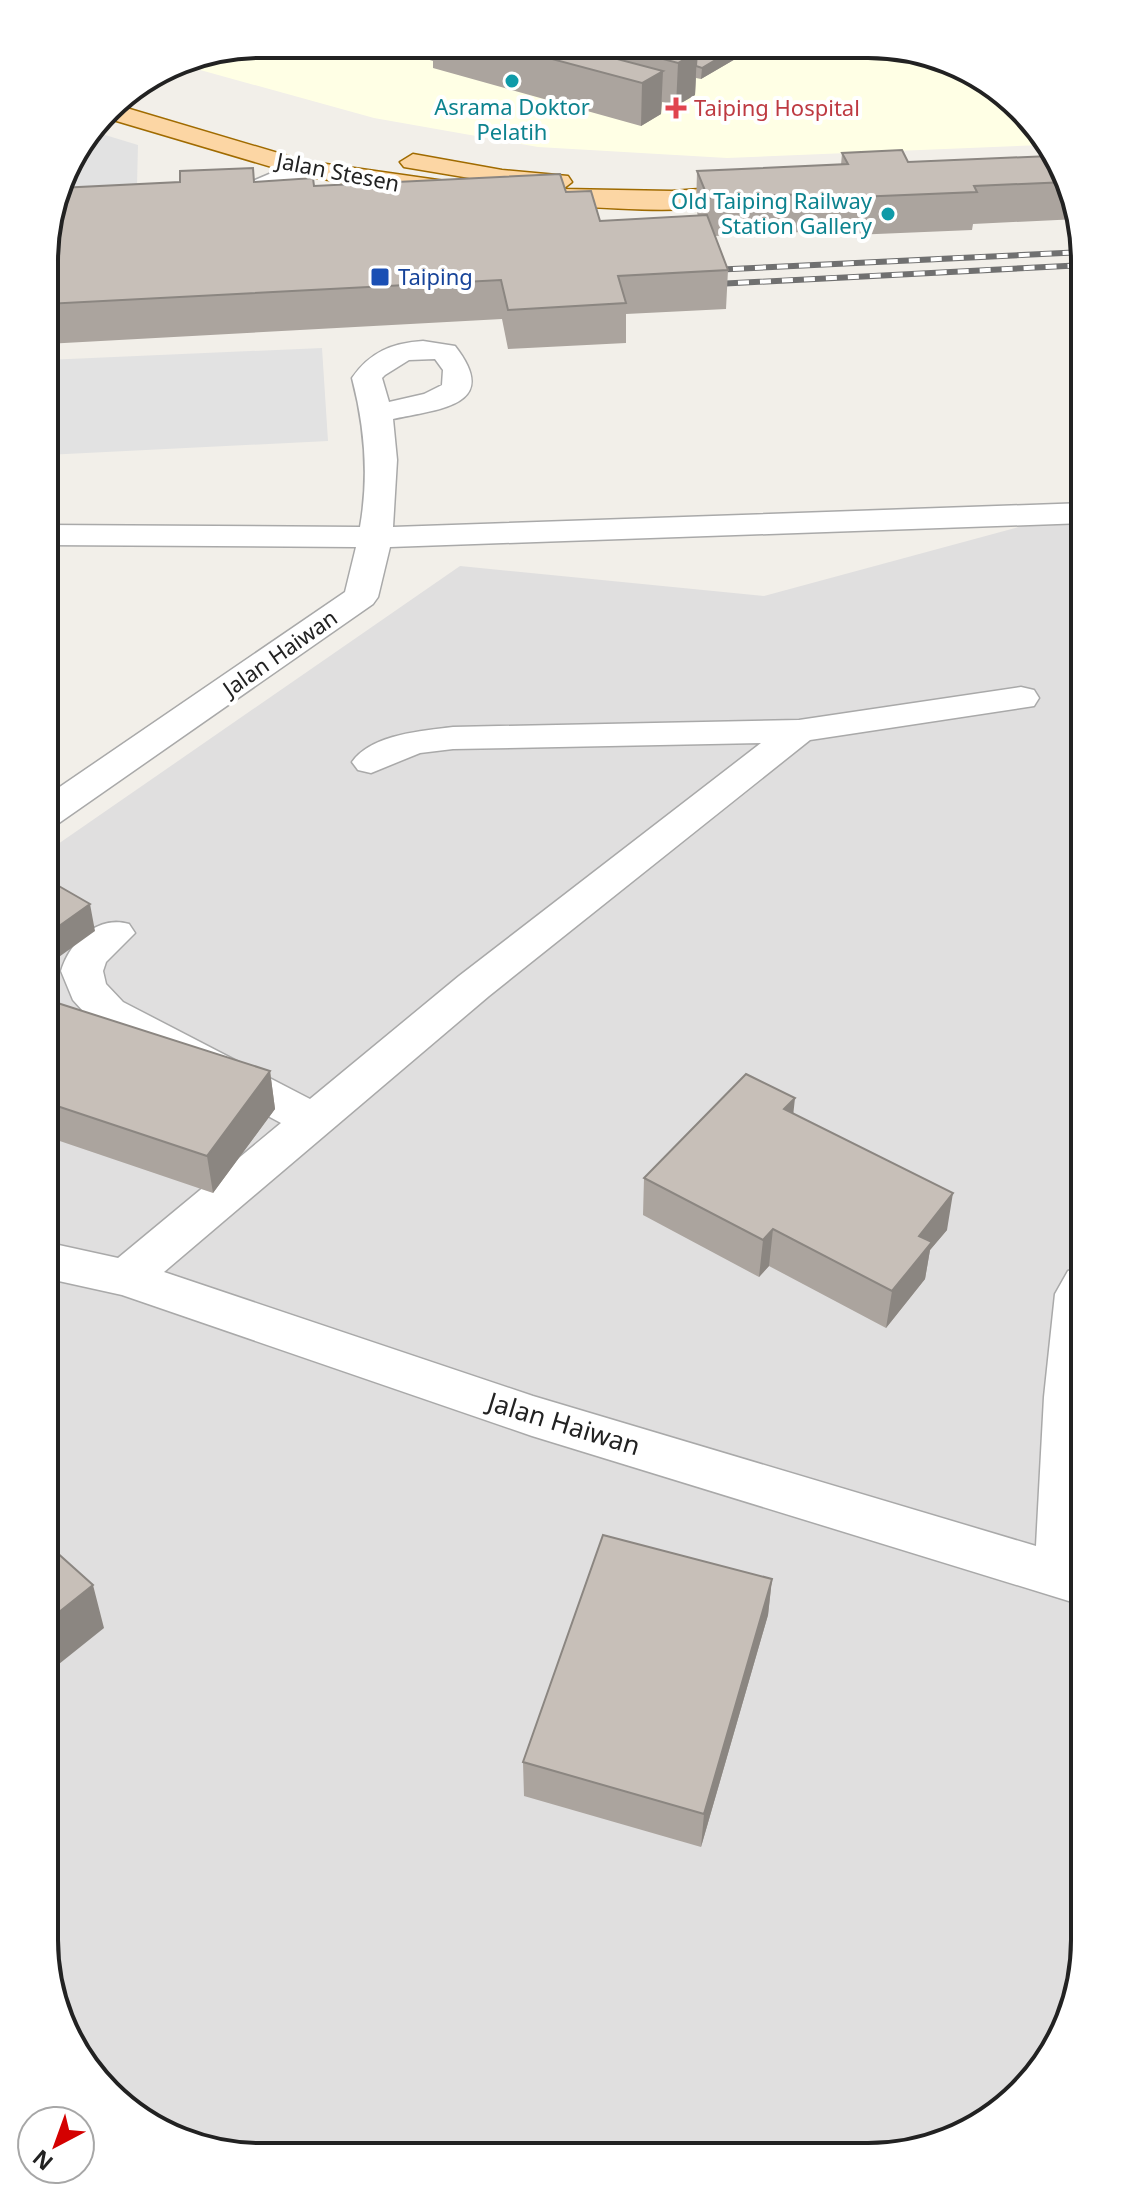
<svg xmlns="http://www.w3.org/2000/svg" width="1129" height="2201" font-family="'Noto Sans',sans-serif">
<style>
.residential{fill:#e0dfdf}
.education{fill:#ffffe5}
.parking{fill:#e2e2e2}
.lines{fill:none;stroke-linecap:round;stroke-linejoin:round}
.minor-casing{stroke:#a9a9a9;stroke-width:3}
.major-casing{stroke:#a06b00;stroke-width:3}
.minor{fill:#fff;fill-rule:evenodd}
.major{fill:#fcd6a4;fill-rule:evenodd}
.rail-casing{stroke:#707070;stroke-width:6}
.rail{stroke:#fff;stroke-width:4;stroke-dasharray:11;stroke-linecap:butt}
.wall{fill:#aba49e}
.shaded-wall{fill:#8b8681}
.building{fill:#c7bfb8;stroke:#8b8681;stroke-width:2}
.culture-dot{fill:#0f9aa8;stroke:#fff;stroke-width:3}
.health-dot{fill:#e0444e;stroke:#fff;stroke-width:3}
.transit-dot{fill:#1a4fb4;stroke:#fff;stroke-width:3}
.labels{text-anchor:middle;stroke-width:8;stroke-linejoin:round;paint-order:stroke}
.far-culture-label{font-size:22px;fill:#0d838f;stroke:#fff}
.far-health-label{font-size:22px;fill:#be3a42;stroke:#fff;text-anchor:start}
.far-street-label{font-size:22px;fill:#222;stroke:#fff}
.far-transit-label{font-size:22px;fill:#164399;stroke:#fff;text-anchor:start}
.street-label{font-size:26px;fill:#222;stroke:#fff}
.rim{fill:none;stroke:#222;stroke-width:4}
</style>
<rect width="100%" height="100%" fill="#f2efe9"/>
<path class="residential" d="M1085,509L1084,1955L1040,2073L938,2146L868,2157L232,2155L118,2104L55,2010L44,1940L45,853L460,566L764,596Z"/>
<path class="education" d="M261,44L910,48L1011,97L1043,145L727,158L538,147L374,118L175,63Z"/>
<path class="parking" d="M92,131L138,145L137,185L59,188L67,164Z
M322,348L328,441L46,455V360Z"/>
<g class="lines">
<g class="minor-casing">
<path id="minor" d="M200,56L197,63L172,75H154L178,60Z
M302,160L315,168L311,174C281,187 247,211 213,203L209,197L213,191L234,189Z
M423,341L455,346C502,406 439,409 393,419L397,460L393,527L1085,503V523L390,547L378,597L373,604L59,823L45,827V797L345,592L356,547L45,545V525L360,527C369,476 365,428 352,378C370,352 392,343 423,341ZM435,359L443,370L442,385L424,394L389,402L382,378L385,375L409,360Z
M1021,687L1034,690L1039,698L1034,706L810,740L489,996L164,1272L533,1396L1036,1546L1044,1397L1055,1294L1068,1271L1085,1266V1606L532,1436L122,1295L45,1278V1242L118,1258L281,1123L93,1022L73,1000L61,971C70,941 98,915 129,924L135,933L106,962L103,971L106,984L123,1002L310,1099L459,976L761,743L453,749L420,753L371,773L358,770L352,762C372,734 422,731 453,727L799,720Z"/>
</g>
<g class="major-casing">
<path id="major" d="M113,104L305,161L445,181L454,183L458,189L454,195L445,197L302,176L103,117Z
M413,154L502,170L568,176L572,182L563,189L672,191L756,185L765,187L769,193L765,199C692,217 607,208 533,203L524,201L520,195L530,188L404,167L400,162Z"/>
</g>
<use href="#minor" class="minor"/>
<use href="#major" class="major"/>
<g class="rail-casing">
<path id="rail" d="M711,270L1084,252
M716,284L1085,265"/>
</g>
<use href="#rail" class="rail"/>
</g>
<path class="wall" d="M420,45L674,47L686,50L737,47V58L701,79L696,78L695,95L676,106L662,102L661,114L641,126L433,68V61L420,57Z
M813,47L910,48L913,50L813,49Z
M842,153L908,162L1050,156L1074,191L1078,219L973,224L972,230L805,237L803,232L715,236L728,270L726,309L626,314V343L508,349L502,319L46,344V233L255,182L314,186L566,192L600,221L698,216L696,209L697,171L841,165Z
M45,999L270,1071L275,1109L213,1193L45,1136Z
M793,1114L947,1230L930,1250L925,1279L886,1328L769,1266L759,1277L643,1215L644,1178Z
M772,1579L768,1615L701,1847L524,1796L523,1762Z"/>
<path class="shaded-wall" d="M737,47V58L701,79L702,68Z
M697,52L695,95L676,106L678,63Z
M663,71L661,114L641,126L642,83Z
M90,904L95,931L45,967V936Z
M270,1071L275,1109L213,1193L207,1156Z
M795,1098L791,1135L784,1109Z
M953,1193L947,1230L930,1250L925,1279L886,1328L892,1291L919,1236Z
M773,1229L769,1266L759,1277L763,1240Z
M772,1579L768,1615L701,1847L704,1814Z
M93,1585L104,1628L44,1676V1624Z"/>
<path class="building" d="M503,46H568L663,71L642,83Z
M614,46L674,47L697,52L678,63Z
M691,47H737L702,68L696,66L697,52L686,50Z
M902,150L908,162L1050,156L1067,182L974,186L977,192L808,199L806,194L708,198L697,171L848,164L842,153Z
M253,168L254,182L313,178L314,186L560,174L566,192L591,191L600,221L707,215L728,270L618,276L626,303L508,310L501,280L46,304V233L59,188L180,182V171Z
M57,885L90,904L45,936V892Z
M45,999L270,1071L207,1156L45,1102Z
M746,1074L795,1098L784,1109L953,1193L919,1236L932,1242L892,1291L773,1229L763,1240L644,1178Z
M603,1535L772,1579L704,1814L523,1762Z
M44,1541L93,1585L44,1624Z"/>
<g class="culture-dot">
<circle cx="512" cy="81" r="8"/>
<circle cx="888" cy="214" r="8"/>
</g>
<path class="health-dot" d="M672 96h8v8h8v8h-8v8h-8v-8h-8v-8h8z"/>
<rect class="transit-dot" x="370" y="267" width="20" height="20" rx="4"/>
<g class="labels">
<g class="far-culture-label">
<text x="512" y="115">Asrama Doktor<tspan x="512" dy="25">Pelatih</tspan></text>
<text x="872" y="209" text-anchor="end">Old Taiping Railway<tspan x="872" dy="25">Station Gallery</tspan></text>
</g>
<g class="far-health-label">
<text x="694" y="116">Taiping Hospital</text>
</g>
<g class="far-street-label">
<text transform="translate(338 172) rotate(11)" y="8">Jalan Stesen</text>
<text transform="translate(280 653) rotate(-35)" y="8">Jalan Haiwan</text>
</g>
<g class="far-transit-label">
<text x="398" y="285">Taiping</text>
</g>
<g class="street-label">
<text transform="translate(564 1424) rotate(17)" y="9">Jalan Haiwan</text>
</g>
</g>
<path d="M0 0H1129V2201H0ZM261 58H868A203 203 0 0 1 1071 261V1940A203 203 0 0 1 868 2143H261A203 203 0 0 1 58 1940V261A203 203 0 0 1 261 58Z" fill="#fff" fill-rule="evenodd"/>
<path class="rim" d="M261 58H868A203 203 0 0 1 1071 261V1940A203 203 0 0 1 868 2143H261A203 203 0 0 1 58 1940V261A203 203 0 0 1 261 58Z"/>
<g transform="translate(56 2145) rotate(221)"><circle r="38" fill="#ffffff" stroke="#a7a7a7" stroke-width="2"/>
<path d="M0-6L14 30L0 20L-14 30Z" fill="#d40000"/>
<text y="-12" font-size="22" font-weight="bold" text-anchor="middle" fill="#222222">N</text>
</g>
</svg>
